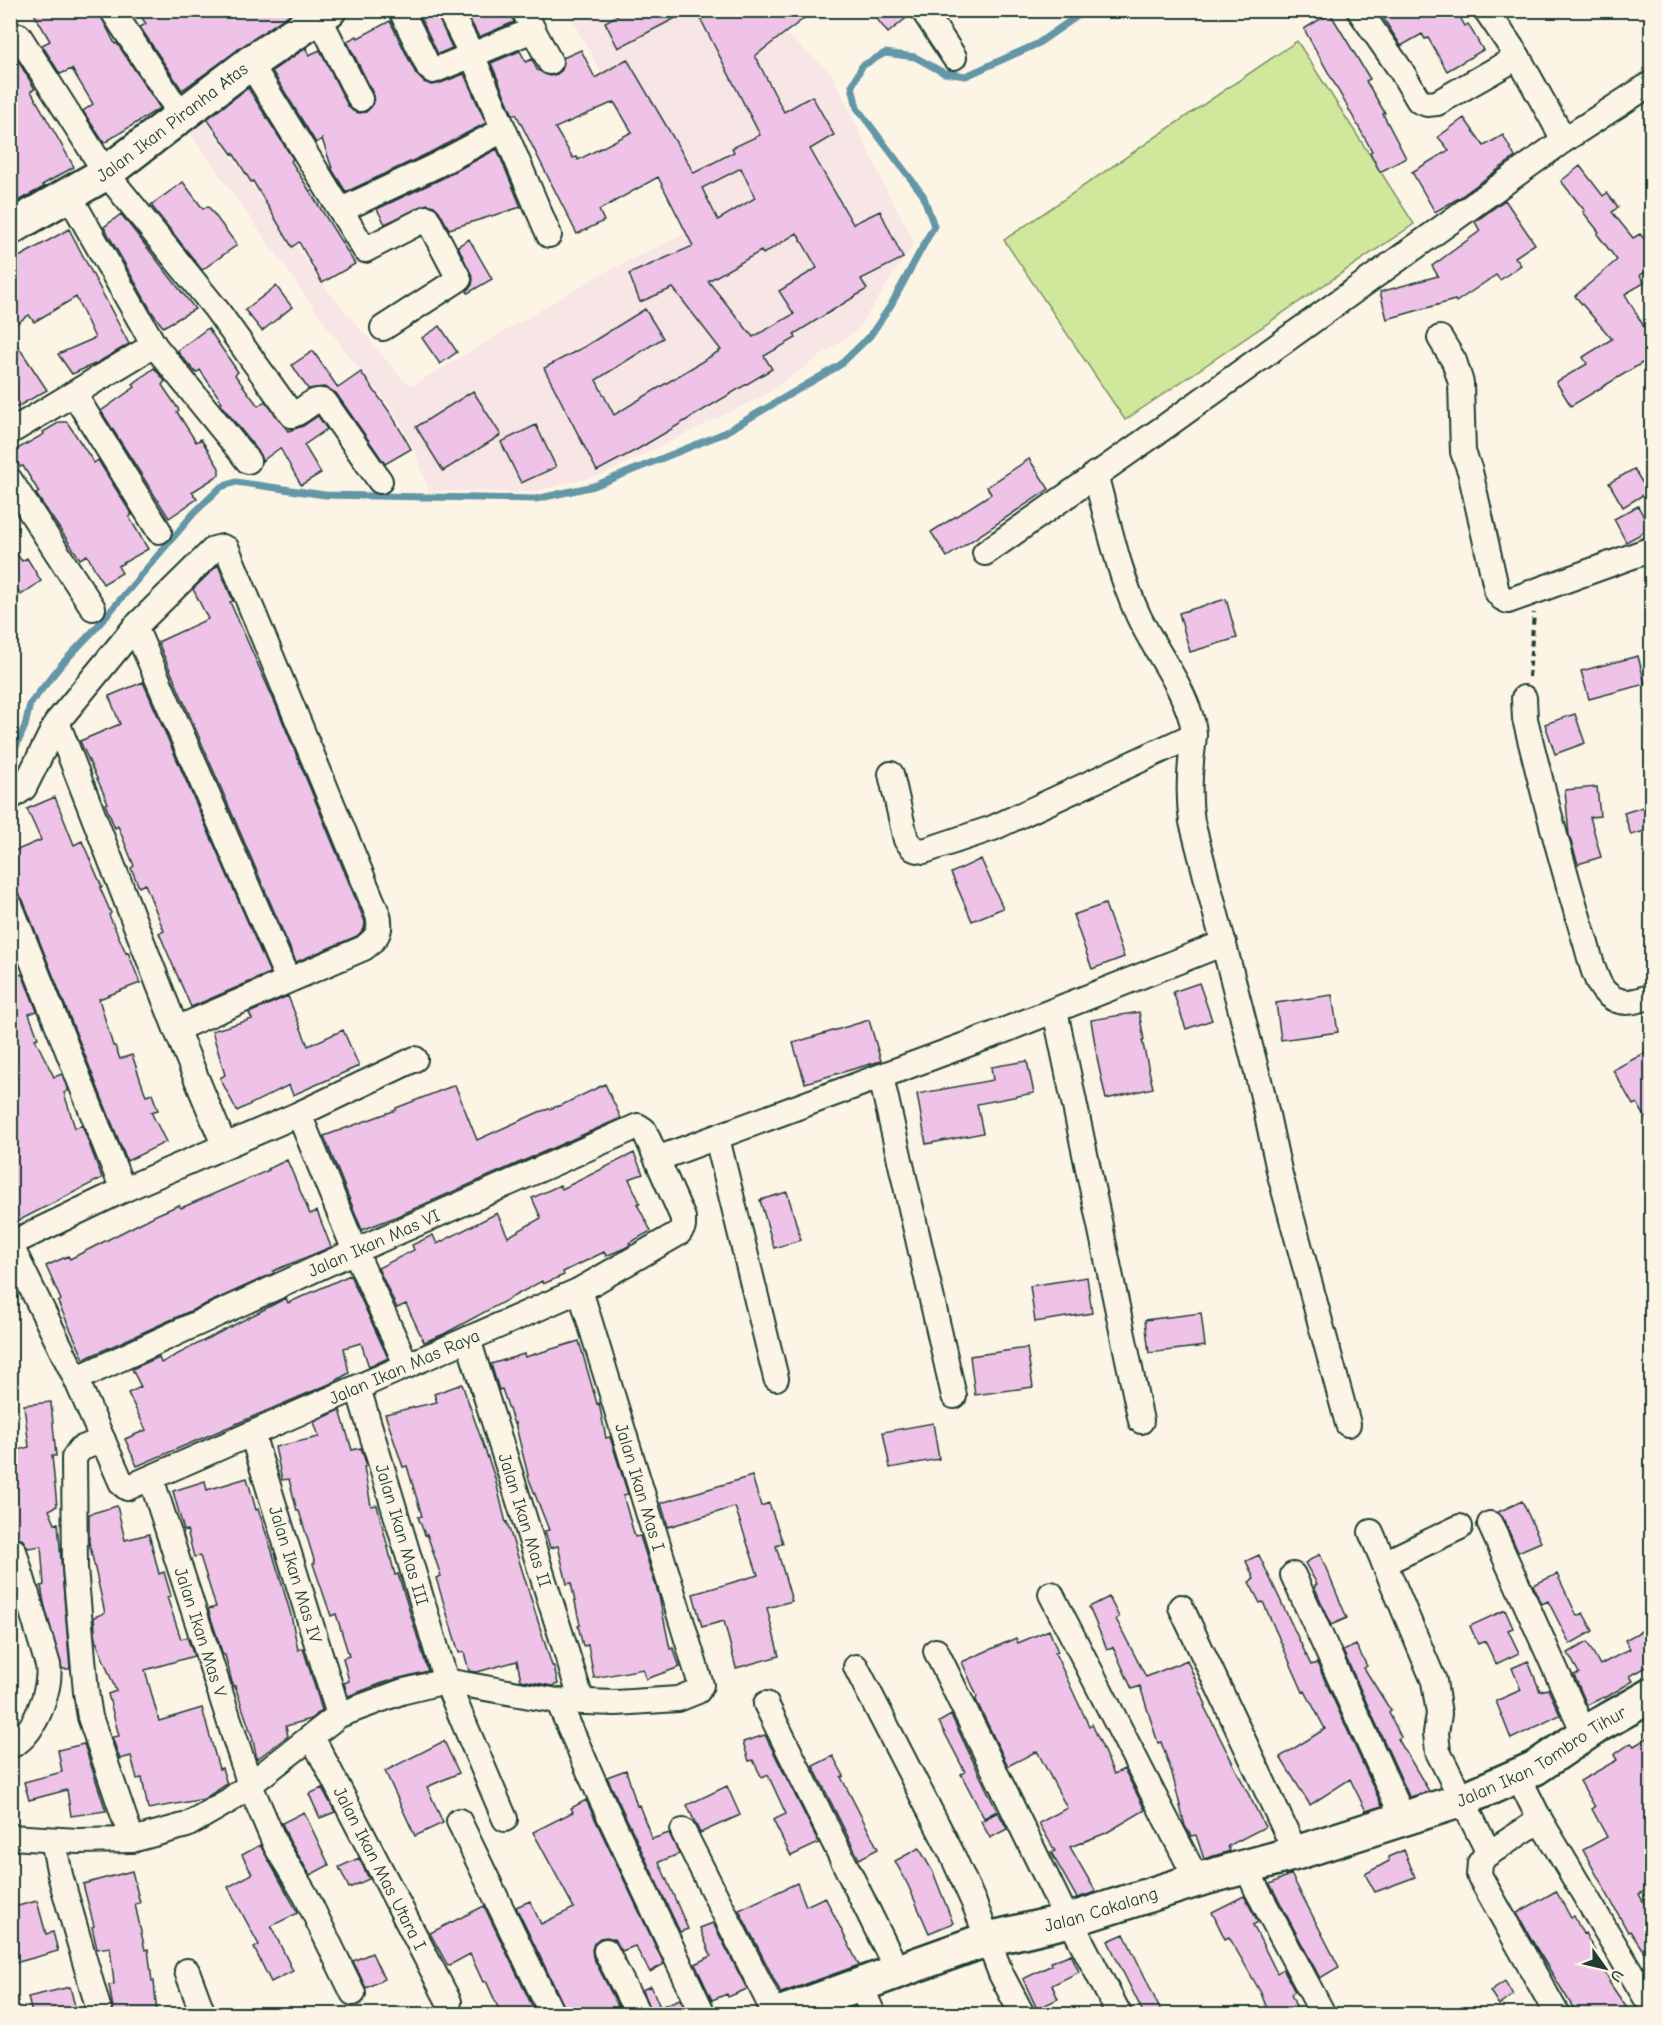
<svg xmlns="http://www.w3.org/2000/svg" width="1662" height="2025" font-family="'Comic Neue',sans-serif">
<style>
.built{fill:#f8e6e6}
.green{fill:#d0e79c;stroke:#789268;stroke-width:1.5}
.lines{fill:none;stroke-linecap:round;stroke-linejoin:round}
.stream{stroke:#6496a7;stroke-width:7}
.building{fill:#efc3e8;stroke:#1f3d34;stroke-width:1.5;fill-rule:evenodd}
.street-casing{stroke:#1f3d34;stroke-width:28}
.secondary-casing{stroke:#1f3d34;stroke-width:38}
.path{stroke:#1f3d34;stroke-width:4;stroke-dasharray:6 4.5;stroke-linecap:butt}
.street{stroke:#fcf5e5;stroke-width:24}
.secondary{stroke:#fcf5e5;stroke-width:33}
.labels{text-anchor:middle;stroke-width:4.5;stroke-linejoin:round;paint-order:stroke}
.street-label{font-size:18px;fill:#1f3d34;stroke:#fcf5e5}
</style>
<rect width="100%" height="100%" fill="#fcf5e5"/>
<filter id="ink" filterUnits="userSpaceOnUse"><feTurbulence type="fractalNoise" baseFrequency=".0167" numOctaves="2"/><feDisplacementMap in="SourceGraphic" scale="12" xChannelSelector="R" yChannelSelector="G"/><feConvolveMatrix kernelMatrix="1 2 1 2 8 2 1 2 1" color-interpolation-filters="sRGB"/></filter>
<g filter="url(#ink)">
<path class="built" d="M577,11H759L832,73L888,193L915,242L858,329L765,395L602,475L533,492L429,491L413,448L395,413L346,353L185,126L201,115L329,292L405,382L413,385L603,273L690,231L569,15Z"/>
<path class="green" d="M1297,41L1414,224L1125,420L1004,240Z"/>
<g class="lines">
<path class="stream" d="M10,760L25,726L30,704L61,665L96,628L194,513L221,487L236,482L325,495L536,499L594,486L722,434L840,365L870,336L891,305L934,226L923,195L857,108L852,86L862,66L885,53L915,57L944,73L966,76L1037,44L1086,10"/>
</g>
<path class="building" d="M32,10H98L115,44L117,43L160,108L104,143L83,111L93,104L72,69L60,74L42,45L50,41Z
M137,10H289L291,13L182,90L140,27L146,24Z
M417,10H435L452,48L438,54Z
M465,10H510L514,22L479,37Z
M627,10H691L618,48L605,22Z
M696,10H815L755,56L784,112L812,96L834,135L810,149L853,224L880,211L903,258L861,279L867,289L794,334L796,338L764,356L772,369L638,449L597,471L544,368L584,347L645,309L663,338L596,380L614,415L721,350L673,288L640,302L629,274L693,246L658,177L599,210L604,221L577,234L516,114L513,115L491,63L520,51L526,62L532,59L537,70L550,76L557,74L562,70L564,63L563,58L581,50L595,78L627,59L694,173L734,152L732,148L760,135ZM614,102L632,132L578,160L577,157L573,158L555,128ZM741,168L755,198L718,220L702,188ZM797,233L817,268L779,291L794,314L753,337L708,281L761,251L763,254Z
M870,10H909L910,15L888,33Z
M1378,10H1416L1420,17L1432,10H1456L1465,26L1468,24L1483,50L1447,71L1428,38L1425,39L1422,34L1401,46Z
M1330,13L1370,79L1366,81L1385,113L1383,114L1406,158L1380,172L1370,152L1372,151L1304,29Z
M390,21L416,74L424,82L431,85L438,84L464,74L486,123L429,153L346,192L333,171L322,139L316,143L272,71L306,48L309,55L320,50L348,106L353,111L359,113L366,112L372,106L374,99L373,93L347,41L357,36L358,38Z
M17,59L35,89L31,91L74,167L42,185L44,187L10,205V63Z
M248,88L293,159L291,161L355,264L322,283L299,242L292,247L253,181L251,182L233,153L232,154L207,119Z
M1464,118L1484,146L1503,135L1515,157L1459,198L1435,212L1412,172L1449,150L1438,137Z
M497,149L521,207L449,229L439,211L434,206L427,204L385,224L377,209L441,179Z
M1580,166L1603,196L1607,193L1618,207L1612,212L1633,238L1640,234L1652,248V269L1640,275L1644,283L1625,294L1652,341V357L1571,406L1556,382L1587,364L1583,357L1612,339L1575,296L1617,260L1597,234L1599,232L1583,212L1585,211L1561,181Z
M183,182L203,209L208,206L237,245L202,270L151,205Z
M1505,200L1535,244L1515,257L1521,265L1500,280L1496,275L1456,302L1455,300L1387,319L1380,292L1438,276L1432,266L1480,231L1475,222Z
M121,214L195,309L163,327L152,312L104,227Z
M69,229L129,344L97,363L72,374L58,354L95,338L76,297L34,322L29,315L10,328V262Z
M469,239L492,279L468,293L467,291L472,285L473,279L458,246Z
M276,286L292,307L262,331L245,310Z
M440,326L457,352L440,364L422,338Z
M208,328L238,372L235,375L258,406L265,401L288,431L303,426L318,416L327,429L304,445L321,473L301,485L280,448L262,461L259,452L222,406L220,403L222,402L200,370L196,373L177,351Z
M10,334L47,390L10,411Z
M313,351L338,388L361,372L391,414L411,449L385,464L336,393L324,387L308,389L292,365Z
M154,368L165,381L162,385L179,410L177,412L196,442L201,439L219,468V475L192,492L197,499L169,518L101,411L135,387L133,384Z
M473,391L501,435L443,471L416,427Z
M60,422H67L94,463L98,460L132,515L129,517L148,549L118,566L122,573L103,584L87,555L80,559L36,494L39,492L23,466L20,467L12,452L44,434L43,432Z
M536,425L556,467L521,483L501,442Z
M1029,459L1049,489L947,557L931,532L991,494L987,487Z
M1634,469L1648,492L1623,507L1609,483Z
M1638,506L1650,529L1626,542L1614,519Z
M10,546L22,561L27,558L41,581L21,595L10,579Z
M218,565L233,601L230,602L276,705L365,922L364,929L357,936L296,962L158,642L208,619L193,589Z
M1226,599L1237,638L1190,652L1179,613Z
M1638,656L1645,684L1589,699L1581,671Z
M143,682L270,973L191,1007L159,933L164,931L145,884L139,887L131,868L134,866L118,826L115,828L105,804L108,803L80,741L120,724L109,696Z
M1575,714L1585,743L1555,754L1545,724Z
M1597,787L1600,816L1590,817L1601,857L1578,864L1569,835L1565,790Z
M55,797L74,845L82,841L102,887L100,888L111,913L109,915L126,953L128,952L140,983L99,999L113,1046H115L120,1059L132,1055L146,1096L152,1094L158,1110L151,1112L166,1142L127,1161L23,900L18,893L10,876V853L41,840L27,809Z
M1652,804V829L1631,835L1624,813Z
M981,859L1003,908L972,921L951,873Z
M1105,904L1124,957L1092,969L1073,915Z
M22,974L37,1011L29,1014L38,1038L35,1039L54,1077L62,1074L68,1091L64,1093L75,1128L82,1125L102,1178L18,1221L10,1206V979Z
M1199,983L1212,1020L1186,1029L1173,992Z
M1332,995L1338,1032L1281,1040L1276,1003Z
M288,996L308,1046L343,1030L359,1066L293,1095L289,1085L237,1111L220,1078L225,1075L212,1031L252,1019L249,1013Z
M1139,1012L1144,1040H1142L1153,1088L1106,1099L1098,1063L1091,1020Z
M869,1020L881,1061L805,1083L793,1043Z
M1652,1049V1128L1637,1103L1633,1105L1613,1070Z
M1027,1061L1034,1093L977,1104L983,1133L926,1144L917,1094L993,1080L991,1067Z
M605,1084L621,1118L393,1218L362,1230L324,1136L396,1110V1108L455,1085L477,1140L539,1112L562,1105Z
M634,1153L643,1174L629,1179L640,1203L637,1204L651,1231L629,1243L630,1245L625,1248L606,1256L604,1252L563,1272L564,1275L543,1284L542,1281L444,1334L424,1342L406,1304L397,1308L378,1268L414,1250L412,1245L433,1235L437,1244L497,1213L508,1237L541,1218L532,1198L560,1185L562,1189Z
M287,1160L310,1214L317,1211L331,1247L273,1271L274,1273L84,1359L58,1302L61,1300L46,1266L68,1256L70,1259L156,1215L179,1205L181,1208L269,1170L268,1169Z
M787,1192L801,1240L774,1248L760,1200Z
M350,1275L388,1358L369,1367L361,1343L344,1348L349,1373L332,1383L137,1466L125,1439L146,1430L128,1393L141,1387L132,1369L159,1357L161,1363L286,1298L288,1303Z
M1087,1277L1092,1313L1035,1322L1030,1286Z
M1201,1313L1205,1346L1149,1353L1145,1320Z
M579,1341L597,1404L599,1403L606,1438L610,1437L628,1494L623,1495L635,1537L640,1536L659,1596L670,1649L673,1648L680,1667L646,1679L643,1669L594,1678L588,1645L583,1646L578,1626L580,1625L571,1583L567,1584L558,1546L550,1548L545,1531L549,1530L529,1479L515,1423L514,1424L502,1389L499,1390L491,1364L524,1354L525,1357Z
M1027,1348L1033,1387L975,1395L970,1356Z
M462,1384L495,1478L506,1523L507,1522L552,1666H554L558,1684L552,1686L521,1680L517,1661L477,1672L469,1671L464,1652L459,1653L436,1578L441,1576L427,1534L425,1535L418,1517L422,1516L407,1466L403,1467L385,1414L437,1402L434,1394Z
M51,1402L56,1456H52L57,1506L49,1510L55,1524L58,1523L70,1669H62L44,1603L41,1586L44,1585L41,1546L28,1548L23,1540L18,1537H10V1452L29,1447L24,1405Z
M340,1410L352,1450L361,1448L367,1466L364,1467L371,1506L377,1505L395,1575L398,1574L428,1671L388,1681L348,1696L344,1683L349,1681L343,1658L349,1656L336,1614L331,1616L313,1564L315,1563L299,1511H297L289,1479L282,1480L275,1447L319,1437L314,1422Z
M933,1423L939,1459L890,1468L883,1432Z
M752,1476L761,1506L769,1503L783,1543L776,1546L792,1601L767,1608L779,1656L736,1668L724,1621L702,1627L693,1594L758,1575L735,1507L668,1527L661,1503Z
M247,1478L256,1510L258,1509L272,1551L291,1615L298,1650L303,1648L322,1710L311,1719L286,1726L288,1736L257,1759L252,1736L235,1686H233L225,1655H223L208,1609L216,1607L200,1556L194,1557L187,1530L184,1531L173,1491L205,1481L207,1490Z
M1522,1501L1541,1542L1518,1552L1503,1518L1498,1512Z
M117,1506L125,1540L149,1534L159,1574L164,1572L171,1596L167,1597L181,1639L187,1637L194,1656L145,1670L159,1721L202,1708L219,1769L222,1768L227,1784L204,1799L148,1809L142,1778L137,1779L131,1756L120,1759L112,1737L119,1736L108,1694L116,1691L96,1641L94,1617L105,1613L89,1542V1514Z
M1320,1554L1347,1618L1331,1625L1315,1588V1585L1317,1584L1305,1563Z
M1259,1555L1311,1665L1317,1663L1382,1806L1366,1811L1350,1779L1310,1805L1280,1757L1325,1729L1305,1691L1303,1692L1263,1602L1260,1603L1249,1582L1254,1579L1246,1561Z
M1557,1574L1577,1616L1583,1613L1593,1631L1570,1644L1548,1601L1542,1604L1533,1585Z
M1109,1597L1119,1617L1116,1619L1146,1677L1187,1660L1206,1705L1204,1706L1265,1827L1228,1846L1230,1851L1204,1859L1196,1835L1191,1836L1185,1826L1172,1773L1161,1742L1158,1743L1140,1686L1132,1689L1113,1647L1107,1649L1089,1607Z
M1505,1610L1513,1628L1508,1630L1519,1653L1496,1664L1485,1641L1478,1644L1470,1626Z
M1652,1625V1664L1630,1676L1633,1681L1605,1698L1604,1697L1587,1705L1574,1675L1579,1673L1568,1653L1587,1642L1600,1665L1630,1649L1625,1640Z
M1049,1630L1058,1652L1055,1653L1089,1726L1092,1724L1114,1774L1124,1769L1145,1810L1106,1833L1070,1847L1096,1892L1077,1898L1051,1852L1055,1851L1039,1823L1067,1808L1037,1751L1008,1766L976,1700L977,1696L962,1662L1016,1638L1018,1643Z
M1356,1645L1367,1666L1364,1668L1391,1711L1389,1713L1401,1737L1398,1739L1429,1791L1410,1797L1409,1796L1343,1651Z
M1528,1661L1540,1691L1548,1689L1560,1715L1511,1739L1496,1701L1521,1690L1512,1668Z
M951,1715L997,1811L984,1818L961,1774L965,1772L939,1722Z
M765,1735L819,1843L791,1856L773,1820L786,1814L768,1775L762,1778L753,1760L749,1761L743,1742Z
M1652,1735V1887L1639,1894L1652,1918V1964L1630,1931L1628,1932L1583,1850L1607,1837L1592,1809L1595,1807L1580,1781L1617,1760L1614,1755L1631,1743L1634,1746Z
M444,1741L459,1773L427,1787L443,1823L415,1836L385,1771Z
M84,1744L106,1811L71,1816L67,1790L29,1800L24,1782L62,1772L58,1750Z
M833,1756L844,1776L841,1777L878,1849L859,1859L813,1766Z
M626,1770L637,1806L639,1805L652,1839L669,1833L679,1854L659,1862L688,1929L680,1932L607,1777Z
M727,1786L740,1815L700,1833L687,1805Z
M322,1788L335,1812L320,1818L309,1794Z
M586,1800L664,1964L650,1972L635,1946L622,1951L614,1939L607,1937L600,1938L594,1943L592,1950L593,1957L622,2014H566L565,2008L516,1907L530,1901L541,1924L574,1908L533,1832L573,1812L571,1808Z
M304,1812L329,1865L310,1875L289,1840L282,1823Z
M998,1812L1007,1829L990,1838L981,1821Z
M260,1845L298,1913L271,1926L293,1971L271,1982L254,1948L259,1945L228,1887L252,1874L242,1855Z
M919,1848L933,1872L953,1923L929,1933L908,1885L895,1861Z
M1404,1850L1415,1877L1375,1892L1365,1874L1389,1861L1388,1857Z
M359,1858L369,1879L349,1888L339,1867Z
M132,1871L140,1903L135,1904L145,1950L148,1949L152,1981H154L157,2014H114L109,1985L114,1984L110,1947L97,1949L92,1927L94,1926L83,1884Z
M1291,1874L1339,1967L1320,1978L1270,1884Z
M797,1883L806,1906L825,1897L859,1965L781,1993L739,1910Z
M1556,1891L1571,1918L1574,1916L1583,1934L1585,1933L1603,1966L1602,1967L1610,1981L1609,1982L1631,2014H1577L1537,1949L1517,1913Z
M1244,1896L1258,1922L1253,1925L1277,1973L1283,1969L1295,1992L1291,1994L1299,2014H1269L1261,1993L1229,1937L1225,1939L1212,1912Z
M37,1901L46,1934L53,1932L58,1951L15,1963L10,1947V1908Z
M484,1906L536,2014H501L486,1981L483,1982L470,1954L448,1966L430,1933Z
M713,1923L747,1989L728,1997L727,1994L712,2000L695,1964L711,1956L700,1928Z
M1124,1934L1146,1979L1162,2014H1144L1116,1958L1108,1941Z
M372,1953L384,1979L366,1988L353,1961Z
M1071,1954L1079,1972L1052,1985L1058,1999L1037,2009L1023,1979L1052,1965L1051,1962Z
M1505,1981L1513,1995L1499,2005L1490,1991Z
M651,1986L660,2007L680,1999L687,2014H652L642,1990Z
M70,1987L77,2014H32L28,1997Z"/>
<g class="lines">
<g class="street-casing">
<g id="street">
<path d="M112,10L181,115"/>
<path d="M401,10L429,68L433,71L533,30L524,10"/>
<path d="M449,10L472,55L549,235"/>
<path d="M923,10L954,57"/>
<path d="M1359,10L1402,72L1419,101L1427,104L1437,103L1518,57"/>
<path d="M1486,10L1518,57L1564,140"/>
<path d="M319,17L360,99"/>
<path d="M533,30L550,62"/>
<path d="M19,36L106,173L216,309L292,415C304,412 313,396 325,402L380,481"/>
<path d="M250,63L365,250L427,218L459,279L383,328"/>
<path d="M69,195L154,345L248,461"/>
<path d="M341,210L435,166L503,130"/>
<path d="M1440,338L1454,361L1461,383L1463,452L1470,471L1497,592L1502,598L1508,601L1652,549"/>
<path d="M74,394L159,531"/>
<path d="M10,432L154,345"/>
<path d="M1095,474C1108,521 1118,571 1138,615C1155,651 1181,682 1192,721C1196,735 1192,749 1191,762C1189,782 1189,802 1192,822L1262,1092L1280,1175L1348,1424"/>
<path d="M10,480L93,608"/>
<path d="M985,553L1166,426L1564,140L1652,83"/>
<path d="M135,627L288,980"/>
<path d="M1524,698L1525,719C1543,792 1562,865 1584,937C1589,952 1594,981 1605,992C1620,1007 1634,1002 1652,996"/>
<path d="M57,722L176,1029L224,1145"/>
<path d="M891,774L906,840L914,849L924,851L993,828L1194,735"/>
<path d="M10,798L24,788L57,722L135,627L214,549L222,547L227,549L378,915C382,931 377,938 364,948L176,1029"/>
<path d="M10,905L123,1190"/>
<path d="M1055,1011L1141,1421"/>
<path d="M881,1077L954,1396"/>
<path d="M299,1114L355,1251L407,1366"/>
<path d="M717,1138L776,1378"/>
<path d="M657,1159L995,1034L1224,943"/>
<path id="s1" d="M10,1244L76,1379L122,1484L127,1488L580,1290L679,1233L683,1227V1218L644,1130L638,1126L355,1251L76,1379"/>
<path d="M10,1244L123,1190L299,1114L415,1059"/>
<path id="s2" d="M468,1339L582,1702"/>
<path id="s3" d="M358,1388L446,1681L505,1819"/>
<path id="s4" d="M252,1434L339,1715"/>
<path d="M103,1440L80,1449L74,1458L75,1568L86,1692L90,1717L132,1840"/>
<path id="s5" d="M151,1478L250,1785L276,1846L306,1896L353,1993"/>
<path d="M1490,1524L1585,1735"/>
<path d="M1371,1532L1434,1681L1439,1714L1436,1733L1438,1752L1489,1853"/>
<path d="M1384,1563L1460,1527"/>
<path d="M1293,1575L1404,1820"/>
<path d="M1051,1594L1197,1880"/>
<path d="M1181,1607L1296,1853"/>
<path d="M936,1651L1062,1909L1070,1920L1119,2014"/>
<path d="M856,1667L951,1852L974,1903L1001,1974L1022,2014"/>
<path d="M558,1701L600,1796L703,2014"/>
<path d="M766,1704L898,1972"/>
<path id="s6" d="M312,1737L449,2002"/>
<path d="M10,1746C34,1737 52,1689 48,1665L14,1551"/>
<path d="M1518,1776L1540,1820L1652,2008"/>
<path d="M1540,1820L1485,1856L1480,1863L1479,1875L1557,2014"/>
<path d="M459,1821L552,2014"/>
<path d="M683,1831L775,2014"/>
<path d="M10,1837L78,1841L132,1840L187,1825L230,1800L339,1715L401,1692L446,1681L558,1701L616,1703L678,1699L698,1691L701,1685L580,1290"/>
<path d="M53,1840L60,1875L100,2014"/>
<path d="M1246,1866L1257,1890L1323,2014"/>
<path d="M606,1951L638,2014"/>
<path d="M187,1971L203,2014"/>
<path d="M860,1984L873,2014"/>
</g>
</g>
<g class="secondary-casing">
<g id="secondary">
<path id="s7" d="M10,228L106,173L250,63L329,10"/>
<path id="s8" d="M779,2014L988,1939L1070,1920L1197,1880L1296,1853L1462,1800L1535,1768L1597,1726L1652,1695"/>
</g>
</g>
<path class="path" d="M1529,677L1534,613"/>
<use href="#street" class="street"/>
<use href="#secondary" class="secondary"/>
</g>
</g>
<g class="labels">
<g class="street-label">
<text dy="6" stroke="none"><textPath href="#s7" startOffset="194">Jalan Ikan Piranha Atas</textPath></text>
<text transform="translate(374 1243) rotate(-24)" y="6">Jalan Ikan Mas VI</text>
<text dy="6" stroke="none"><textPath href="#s1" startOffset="574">Jalan Ikan Mas Raya</textPath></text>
<text transform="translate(640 1487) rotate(73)" y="6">Jalan Ikan Mas I</text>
<text dy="6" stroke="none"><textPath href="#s2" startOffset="190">Jalan Ikan Mas II</textPath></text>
<text dy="6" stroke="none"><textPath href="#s3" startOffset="153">Jalan Ikan Mas III</textPath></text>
<text dy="6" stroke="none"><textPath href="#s4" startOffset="147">Jalan Ikan Mas IV</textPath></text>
<text dy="6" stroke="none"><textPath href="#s5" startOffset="162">Jalan Ikan Mas V</textPath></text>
<text dy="6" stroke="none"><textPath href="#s8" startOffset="807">Jalan Ikan Tombro Tihur</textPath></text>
<text dy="6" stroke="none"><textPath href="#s6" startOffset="148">Jalan Ikan Mas Utara I</textPath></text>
<text dy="6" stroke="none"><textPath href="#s8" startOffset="339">Jalan Cakalang</textPath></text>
</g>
</g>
<rect width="1662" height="2025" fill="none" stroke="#fcf5e5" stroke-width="36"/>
<rect x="18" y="18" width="1626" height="1989" fill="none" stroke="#1f3d34" stroke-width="2" filter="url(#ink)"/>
<g transform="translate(1605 1968) rotate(124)" stroke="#fcf5e5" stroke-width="4.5" paint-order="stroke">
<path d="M0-4.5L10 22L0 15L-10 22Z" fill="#1f3d34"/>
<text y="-9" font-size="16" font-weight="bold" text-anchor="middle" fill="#1f3d34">U</text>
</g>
</svg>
